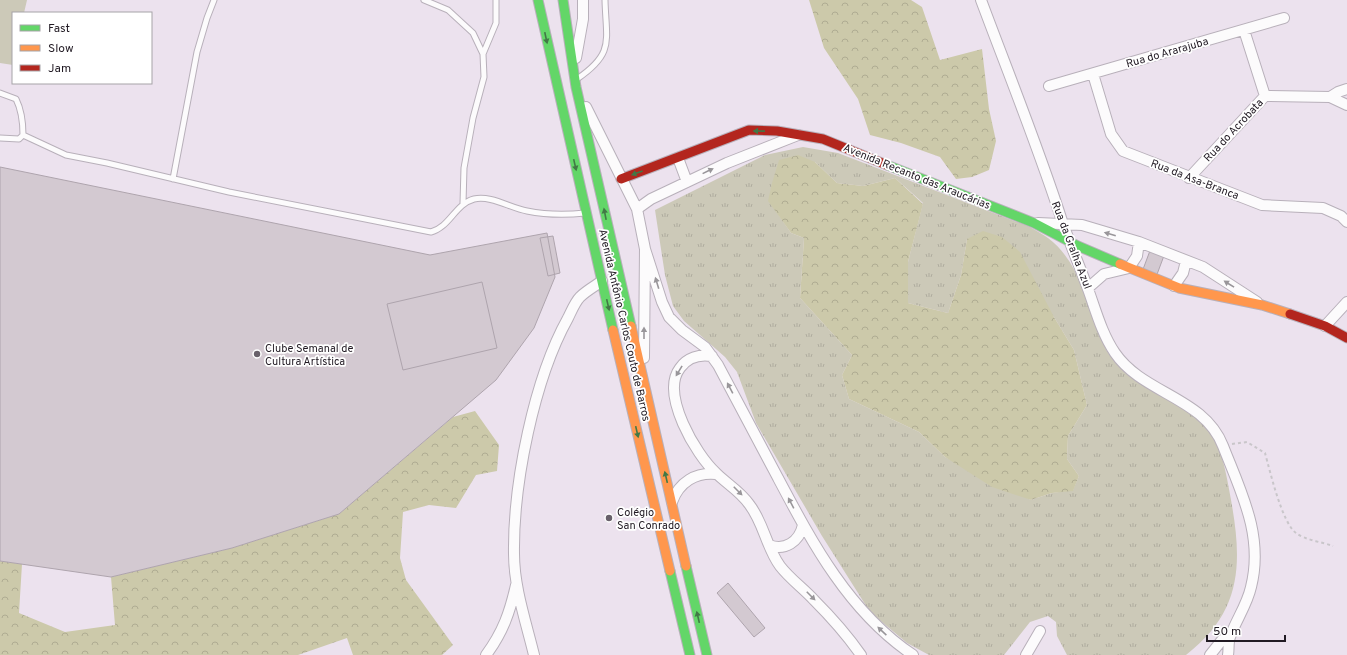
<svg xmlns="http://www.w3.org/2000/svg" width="1347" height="655" font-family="Overpass,sans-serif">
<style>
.grass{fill:url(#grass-tufts);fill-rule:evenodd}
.forest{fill:url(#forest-crowns)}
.park{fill:#ccc9b8}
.building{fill:#d3c9d1;stroke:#aea4ad}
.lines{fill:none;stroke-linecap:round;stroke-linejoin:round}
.lane-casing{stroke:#b8b0ba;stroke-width:7}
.street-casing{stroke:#b8b0ba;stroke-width:12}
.fast-casing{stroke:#b8b0ba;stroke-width:11}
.slow-casing{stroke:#b8b0ba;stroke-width:11}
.jam-casing{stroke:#b8b0ba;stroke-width:11}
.path{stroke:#c9c6ca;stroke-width:2;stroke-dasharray:3 3;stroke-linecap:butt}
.lane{stroke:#fcfbfc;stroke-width:5}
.street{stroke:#fcfbfc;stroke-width:10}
.fast{stroke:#63d668;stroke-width:9}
.slow{stroke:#ff974d;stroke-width:9}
.jam{stroke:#b3261e;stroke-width:9}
.oneway{fill:#427846}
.oneway2{fill:#99969a}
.poi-dot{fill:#68606a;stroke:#fff;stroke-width:1.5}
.labels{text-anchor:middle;stroke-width:3.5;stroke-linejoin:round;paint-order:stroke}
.street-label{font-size:11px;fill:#211a23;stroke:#fff}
.poi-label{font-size:11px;fill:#211a23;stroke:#fff;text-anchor:start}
</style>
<defs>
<pattern id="grass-tufts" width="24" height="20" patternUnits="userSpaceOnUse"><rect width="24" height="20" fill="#ccc9b8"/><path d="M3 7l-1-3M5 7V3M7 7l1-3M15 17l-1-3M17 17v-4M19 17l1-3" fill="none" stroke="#afac9e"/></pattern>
<pattern id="forest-crowns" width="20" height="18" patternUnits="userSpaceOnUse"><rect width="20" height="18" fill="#ccc9aa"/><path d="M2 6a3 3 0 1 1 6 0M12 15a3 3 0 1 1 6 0" fill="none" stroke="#afac92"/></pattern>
</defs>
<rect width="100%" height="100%" fill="#ece2ee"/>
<path class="grass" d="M803,147L838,153L1030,227C1036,231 1043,234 1048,238C1075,258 1085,294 1097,323C1100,332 1103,346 1109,354C1121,367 1135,381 1150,390C1171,403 1187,404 1206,424C1219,438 1226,471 1229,489C1242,557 1246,609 1186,655H1067L1057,636L1056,622L1048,616L1030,622L1004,655H929L907,643L870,612L822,536L756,423L737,372L725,357L684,321L673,306L665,275L655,210L765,155ZM815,162L837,183L863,186L895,178L923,203L908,262V303L948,313L961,275L967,239L1054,317L1074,350L1087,405L1068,436L1067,459L1079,476L1073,490L1052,493L1031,500L945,457L919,432L849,399L842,375L852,355L800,298L804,238L791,233L769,201Z"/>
<path class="forest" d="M809,0H911L922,7L940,60L982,49L989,109L996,141L989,170L972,177L956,179L940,157L901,143L870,135L858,99L824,48Z
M798,155L815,162L837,183L863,186L895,178L923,204L908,262V303L948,313L961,275L967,239L983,231L1002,237L1020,252L1054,317L1074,350L1087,405L1068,436L1067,459L1079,476L1073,491L1052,493L1031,500L992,487L945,457L919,432L849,399L842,375L852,355L800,298L804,238L791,233L768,201L772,183L779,160Z
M475,411L499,445L497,471L476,475L456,508L429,505L403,512L400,558L406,580L453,645L442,655H353L347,638L298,655H0V561L22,564L19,613L65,632L115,625L111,577L232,548L339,514L453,417Z"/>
<path class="park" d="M0,0H27L24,13H13V65L0,63Z"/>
<path class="building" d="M0,167L430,255L547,233L555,277L534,328L496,380L339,514L232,548L111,577L0,561Z
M553,236L560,273L548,276L540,238Z
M1151,248L1165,253L1156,277L1142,272Z
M482,282L497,348L403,370L387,304Z
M728,583L765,628L754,637L717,593Z"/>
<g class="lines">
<g class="lane-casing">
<path id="lane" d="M424,0L448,10L473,33L483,54L484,77L473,118L464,168L463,203
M483,54L496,23V0
M577,79C615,53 606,41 605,0
M0,93L16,99C21,109 23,123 23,135L19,139L0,138
M23,135L66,155L107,163L229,192L431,232C450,227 455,204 474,199C491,195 510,208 527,211C547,215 566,215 585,213
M173,179L197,52L207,18L214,0"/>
</g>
<g class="street-casing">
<path id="street" d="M981,0C1009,75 1039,149 1063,224C1071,246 1080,267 1088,289C1096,311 1102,334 1115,353C1143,394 1204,397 1223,446C1241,492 1264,536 1251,587C1247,605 1236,620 1230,637C1228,642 1229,649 1228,655
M1244,30L1265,96
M576,58L583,19V0
M1093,74L1111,134L1123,151L1262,205L1323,208L1341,216L1347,222
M1049,86L1284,18
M1330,97L1338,92L1347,89
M586,107L637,209L645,249L644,358
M678,158L687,182
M1189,178L1265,96L1330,97L1347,105
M637,209L651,199L727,163L798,135
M1038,223L1082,225L1139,242L1203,267L1257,302
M645,249L662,302L669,317L682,330L705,347L718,365C738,403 758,441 778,478C813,544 849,612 913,655
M1174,286L1183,273L1186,261
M1088,288L1104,274L1129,268L1137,256L1139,242
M1325,326L1347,302
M712,356C699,354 687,358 680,368C660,394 696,455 716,473C727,484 740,491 749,504C764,523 766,547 780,566C790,579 803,588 814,600C831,617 847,635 861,655
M672,502C679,482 696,472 716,474
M769,545C785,551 799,542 803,525
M486,655C503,632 510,612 516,585
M534,655C526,622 514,587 514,554C513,484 534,379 568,318C571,312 575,302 580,297C586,291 595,286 602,281
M1026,655L1040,631
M1210,655L1222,640L1229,639"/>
</g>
<g class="fast-casing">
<path id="fast" d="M538,0L613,330
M563,0L576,87L631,326
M887,165L1034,223L1078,246L1120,264
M686,566L707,655
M670,571L690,655"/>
</g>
<g class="slow-casing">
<path id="slow" d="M1120,264L1179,288L1262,305L1290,314
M631,326L686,566
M613,330L670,571"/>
</g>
<g class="jam-casing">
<path id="jam" d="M621,179L749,130L777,131L823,139L887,165
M1290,314L1325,326L1347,338"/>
</g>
<path class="path" d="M1232,444L1247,442L1265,453C1270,471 1282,523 1296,533C1305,540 1322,542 1333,546"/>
<use href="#lane" class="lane"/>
<use href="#street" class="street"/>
<use href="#fast" class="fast"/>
<use href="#slow" class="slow"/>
<use href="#jam" class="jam"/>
</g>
<defs><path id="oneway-solid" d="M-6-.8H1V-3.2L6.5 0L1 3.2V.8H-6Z"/></defs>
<g class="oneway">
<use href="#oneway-solid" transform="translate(546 38) rotate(78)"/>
<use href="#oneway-solid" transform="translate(759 131) rotate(-179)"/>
<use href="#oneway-solid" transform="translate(575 165) rotate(77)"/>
<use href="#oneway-solid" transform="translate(637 173) rotate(160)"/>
<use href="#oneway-solid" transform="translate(605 214) rotate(-101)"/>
<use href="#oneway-solid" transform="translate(608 305) rotate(77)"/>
<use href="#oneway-solid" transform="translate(637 432) rotate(77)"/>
<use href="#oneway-solid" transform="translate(666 477) rotate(-103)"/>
<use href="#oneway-solid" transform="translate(698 617) rotate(-103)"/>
</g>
<g class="oneway2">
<use href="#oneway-solid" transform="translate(708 171) rotate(-26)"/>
<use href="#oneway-solid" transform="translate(1110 234) rotate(-164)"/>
<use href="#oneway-solid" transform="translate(657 283) rotate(-107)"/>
<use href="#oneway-solid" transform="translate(1229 284) rotate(-148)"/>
<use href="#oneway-solid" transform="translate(644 333) rotate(-90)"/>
<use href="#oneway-solid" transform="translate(679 371) rotate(121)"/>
<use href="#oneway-solid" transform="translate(730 388) rotate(-118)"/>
<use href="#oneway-solid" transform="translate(738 491) rotate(45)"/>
<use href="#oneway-solid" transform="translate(791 503) rotate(-118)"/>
<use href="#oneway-solid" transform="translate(811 596) rotate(45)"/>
<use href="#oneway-solid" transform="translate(882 631) rotate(-137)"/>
</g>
<g class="poi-dot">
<circle cx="257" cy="354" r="4"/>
<circle cx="609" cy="518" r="4"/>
</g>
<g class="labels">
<g class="street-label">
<text transform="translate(1167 52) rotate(-16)" y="4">Rua do Ararajuba</text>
<text transform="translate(1233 130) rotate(-47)" y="4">Rua do Acrobata</text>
<text transform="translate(917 176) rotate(22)" y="4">Avenida Recanto das Araucárias</text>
<text transform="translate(1195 179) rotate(21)" y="4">Rua da Asa-Branca</text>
<text transform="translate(1072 245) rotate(69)" y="4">Rua da Gralha Azul</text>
<text transform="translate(625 325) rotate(77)" y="4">Avenida Antônio Carlos Couto de Barros</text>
</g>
<g class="poi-label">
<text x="265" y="352">Clube Semanal de<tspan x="265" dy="13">Cultura Artística</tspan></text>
<text x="617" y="516">Colégio<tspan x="617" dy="13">San Conrado</tspan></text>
</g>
</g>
<rect x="12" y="12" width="140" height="72" fill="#ffffff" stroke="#a6a3a7"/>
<rect x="20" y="25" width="20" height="6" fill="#63d668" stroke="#a6a3a7"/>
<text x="48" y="32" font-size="12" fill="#211a23">Fast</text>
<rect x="20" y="45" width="20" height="6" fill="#ff974d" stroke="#a6a3a7"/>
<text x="48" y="52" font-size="12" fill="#211a23">Slow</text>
<rect x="20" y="65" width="20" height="6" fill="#b3261e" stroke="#a6a3a7"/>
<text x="48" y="72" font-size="12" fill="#211a23">Jam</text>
<path d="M1207 635v6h78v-6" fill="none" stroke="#211a23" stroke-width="2"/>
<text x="1213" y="635" font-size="12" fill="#211a23" stroke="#ffffff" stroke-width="3" paint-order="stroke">50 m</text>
</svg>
